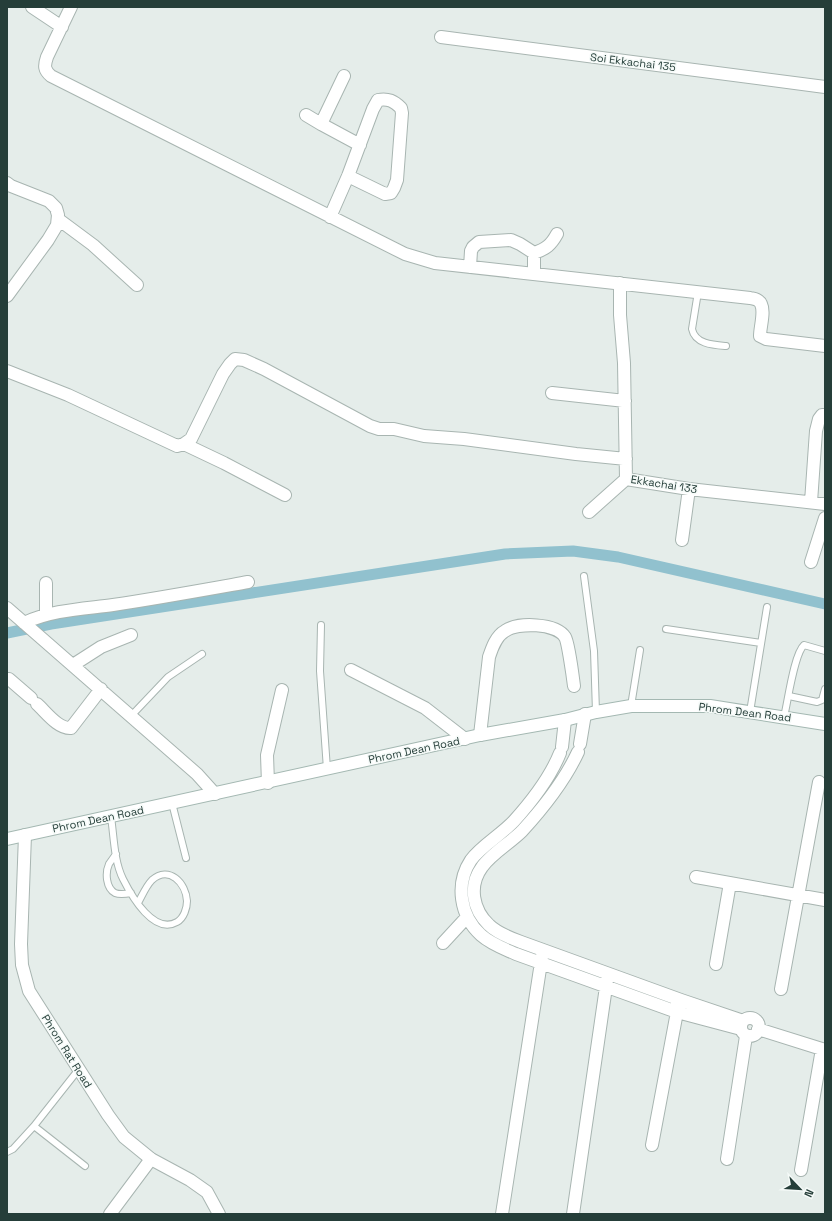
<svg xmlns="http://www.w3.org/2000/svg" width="832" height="1221" font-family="'Space Grotesk',sans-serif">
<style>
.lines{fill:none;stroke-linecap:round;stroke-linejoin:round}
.canal{stroke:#91c1ce;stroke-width:11}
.service-casing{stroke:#a8b5b1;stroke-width:8}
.minor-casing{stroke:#a8b5b1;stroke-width:14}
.tertiary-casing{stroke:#a8b5b1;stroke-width:14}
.secondary-casing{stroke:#a4b8b2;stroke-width:14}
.service{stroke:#fff;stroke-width:6}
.minor{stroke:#fff;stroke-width:12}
.tertiary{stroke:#fff;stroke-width:12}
.secondary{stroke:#fff;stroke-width:12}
.labels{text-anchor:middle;stroke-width:3;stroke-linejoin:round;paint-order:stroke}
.street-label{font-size:11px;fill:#253e39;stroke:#f5faf8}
</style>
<rect width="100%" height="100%" fill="#e5edea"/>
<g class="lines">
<path class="canal" d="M7,633L51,624L505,554L573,551L618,557L825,604"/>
<g class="service-casing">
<path id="service" d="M698,292L692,329C695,344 713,345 726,346
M584,576L594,651L596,712
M321,625L320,671L327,769
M666,629L761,643
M789,696L817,702L822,700L825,689
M631,706L640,650
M750,712L767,607
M131,716L168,677L202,654
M784,717C788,701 794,654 804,645L825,651
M172,803L186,858
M111,817C114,837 114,861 123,879C132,897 154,935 177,922C184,918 187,908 187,901C186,883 169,865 152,880C146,886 142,896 138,903
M116,854C114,857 111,861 109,864C105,873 106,888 115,893C120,895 126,894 131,893
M79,1069L34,1126L85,1166
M7,1152L13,1149L34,1126"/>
</g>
<g class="minor-casing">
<path id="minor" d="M32,7L62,27
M71,7L47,57C44,66 44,70 51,76L405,254L435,263L750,298C754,299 759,299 761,304C765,312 760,327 760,336L766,339L825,346
M441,37L825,87
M344,76L321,124L360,145
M306,115L321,124
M7,183L11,186L49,201L56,208L58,215L57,225L48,240L7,296
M330,217L348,176L373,109L378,100C388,98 394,101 401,108L402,113L397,180L394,188L391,193L385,194L348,176
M58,219L93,245L137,285
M534,253C546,249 551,245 557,234
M470,267L471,251L473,247L479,242L511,240L520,244L534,253V274
M620,283V315L624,363L626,479
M7,371L68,395L177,446L184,444L191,439L223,374L230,364L235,359L244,360L264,369L370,426L379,429H394L424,436L464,439L576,454L626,459
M552,393L625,401
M184,444L224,463L285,495
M626,479L689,489L825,504
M811,502L816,431L819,419L822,415H825
M589,512L626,479
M682,540L689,489
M811,562L825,518
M46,583V615
M7,608L197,774L215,794
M24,623C52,610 83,609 113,605C159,598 203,590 248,582
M73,665L101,647L131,635
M351,670L425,708L465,739
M9,679L31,698
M37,704C46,712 58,729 71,728L101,689
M480,735L489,657C492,648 496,636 505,631C518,622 556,623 565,637C568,642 573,678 574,686
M580,744L585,714
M562,747L565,720
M578,752C565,780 544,807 522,831C510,843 491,854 482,867C468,886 473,910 489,925C497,933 510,938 521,942L681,1000L743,1021
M560,753C550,778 532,801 514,821C501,835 481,846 471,860C455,884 460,916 481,935C491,944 505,949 516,954L677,1012L741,1029
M268,783L267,755L282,690
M696,877L825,900
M443,943L467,917
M716,964L730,883
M781,989L819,782
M741 1027a9 9 0 1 1 18 0a9 9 0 1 1-18 0Z
M758,1029L825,1050
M652,1145L677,1012V1004
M727,1159L746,1036
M801,1170L822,1049
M110,1214L151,1159
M502,1214L542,956
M573,1214L607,980"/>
</g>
<g class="tertiary-casing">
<path id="tertiary" d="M25,835L21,944L22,965L29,991L108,1115L124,1137L151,1159L190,1180L207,1192L219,1214"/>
</g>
<g class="secondary-casing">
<path id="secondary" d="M7,839L480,735L565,720L596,712L631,706H710L825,724"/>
</g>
<use href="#service" class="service"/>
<use href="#minor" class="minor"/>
<use href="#tertiary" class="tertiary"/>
<use href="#secondary" class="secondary"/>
</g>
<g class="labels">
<g class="street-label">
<text transform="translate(633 62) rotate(7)" y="4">Soi Ekkachai 135</text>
<text transform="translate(664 484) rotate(9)" y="4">Ekkachai 133</text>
<text transform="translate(745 712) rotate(7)" y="4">Phrom Dean Road</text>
<text transform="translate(414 750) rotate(-12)" y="4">Phrom Dean Road</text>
<text transform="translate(98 819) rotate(-12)" y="4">Phrom Dean Road</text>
<text transform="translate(67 1051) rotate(58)" y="4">Phrom Rat Road</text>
</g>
</g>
<rect width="832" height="1221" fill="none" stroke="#253e39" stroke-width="16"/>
<g transform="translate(800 1189) rotate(115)" stroke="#f5faf8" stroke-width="3" paint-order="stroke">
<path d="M0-3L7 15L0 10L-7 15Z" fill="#253e39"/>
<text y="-6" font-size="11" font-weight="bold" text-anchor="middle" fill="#253e39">N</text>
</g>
</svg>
